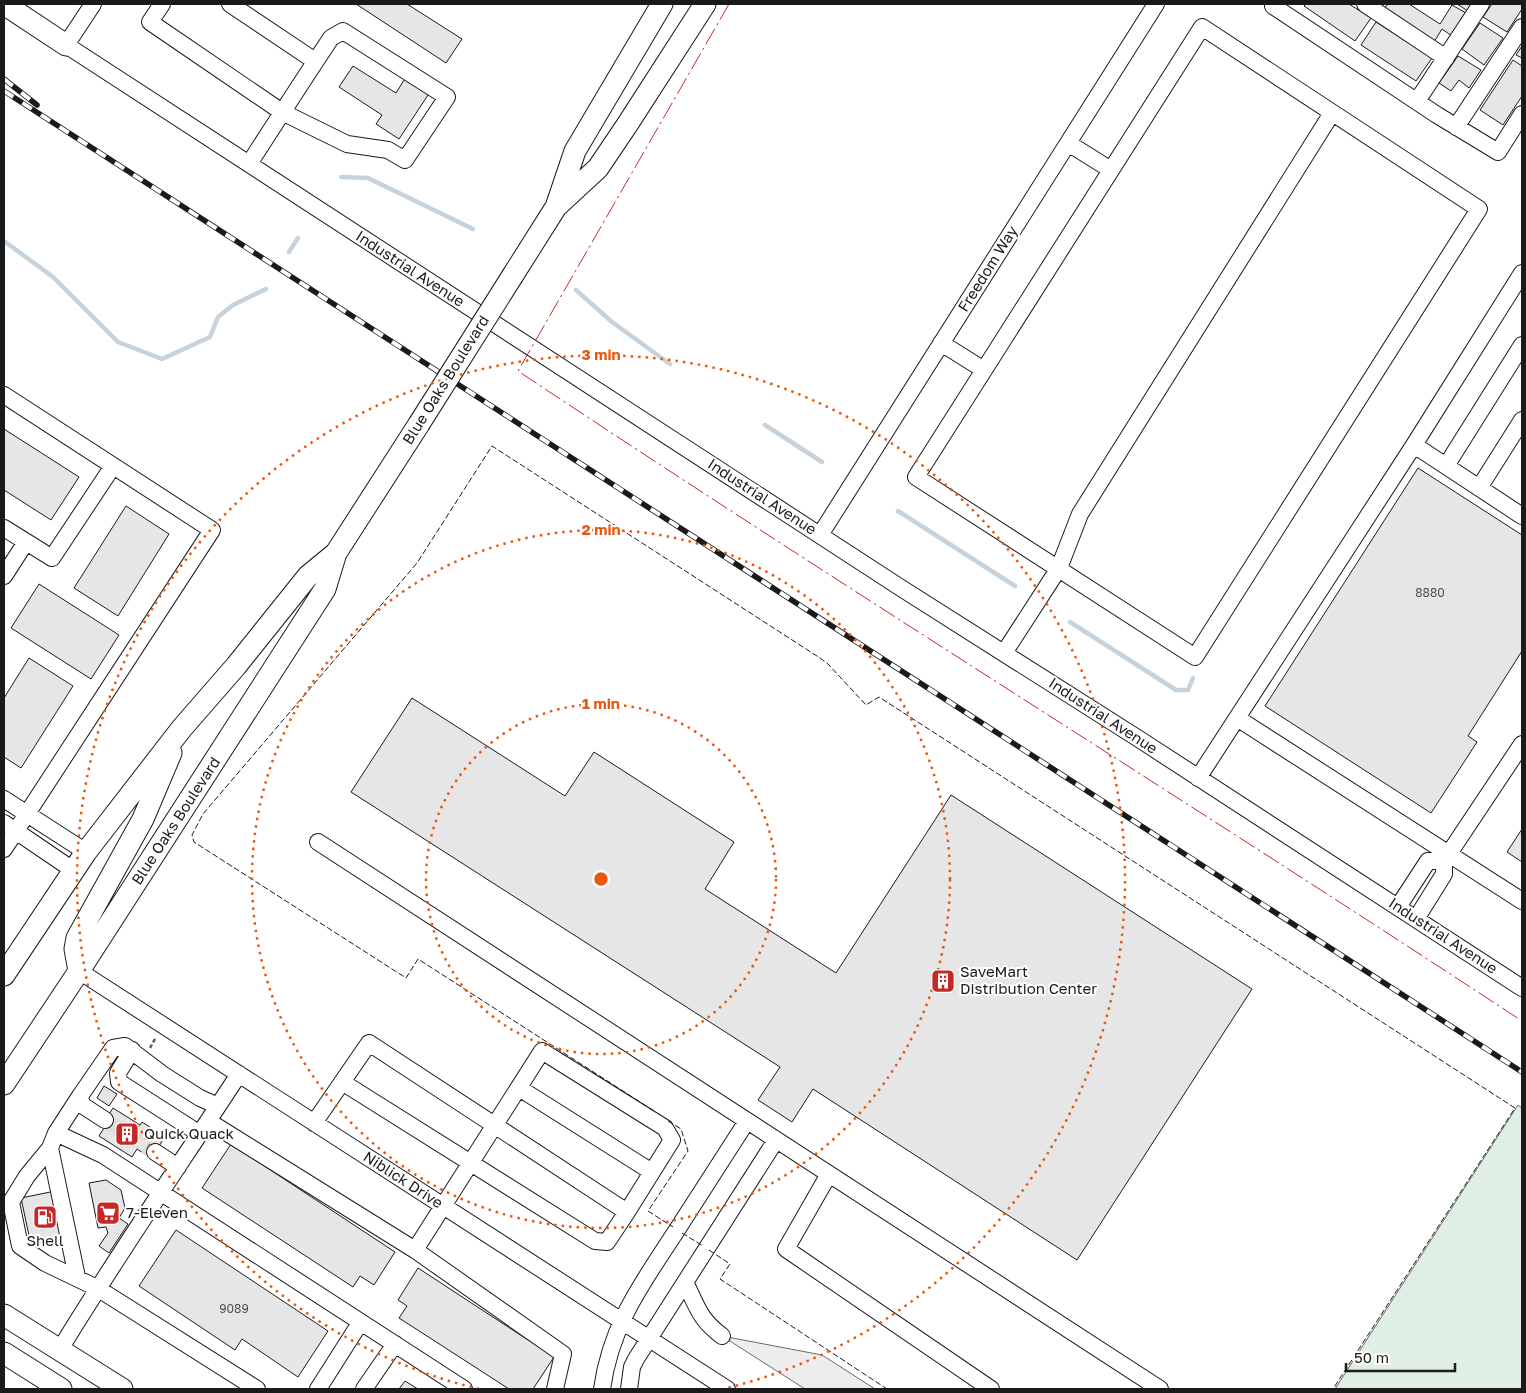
<svg xmlns="http://www.w3.org/2000/svg" width="1526" height="1393" font-family="'Golos Text',sans-serif">
<style>
.green{fill:#e0efe3;stroke:#6a6a6a}
.parking{fill:#ededed;stroke:#6a6a6a}
.lines{fill:none;stroke-linecap:round;stroke-linejoin:round}
.stream{stroke:#c6d2dc;stroke-width:4.5}
.building{fill:#e6e6e6;stroke:#1a1a1a}
.minor-tunnel{stroke:#ddd;stroke-width:16;stroke-dasharray:16 8;stroke-linecap:butt}
.minor-casing{stroke:#1a1a1a;stroke-width:18}
.major-casing{stroke:#1a1a1a;stroke-width:23}
.path{stroke:#5f5f5f;stroke-width:2.5;stroke-dasharray:4 2.5;stroke-linecap:butt}
.minor{stroke:#fff;stroke-width:16}
.major{stroke:#fff;stroke-width:21}
.rail-casing{stroke:#1a1a1a;stroke-width:5.5}
.rail{stroke:#fff;stroke-width:4;stroke-dasharray:11;stroke-linecap:butt}
.major-bridge-casing{stroke:#1a1a1a;stroke-width:23;stroke-linecap:butt}
.major-bridge{stroke:#fff;stroke-width:21}
.fence{stroke:#1a1a1a;stroke-width:1;stroke-dasharray:6 2.5;stroke-linecap:butt}
.power{stroke:#c62828;stroke-width:1;stroke-dasharray:18 4 2.5 4;stroke-linecap:butt}
.ring{fill:none;stroke:#e8590c;stroke-width:2.5;stroke-dasharray:2.5 5}
.labels{text-anchor:middle;stroke-width:4;stroke-linejoin:round;paint-order:stroke}
.number-label{font-size:12px;fill:#4d4d4d}
.street-label{font-size:15px;fill:#1a1a1a;stroke:#fff}
.poi-label{font-size:15px;fill:#1a1a1a;stroke:#fff;text-anchor:start}
.centre{fill:#e8590c;stroke:#fff;stroke-width:2.5}
.ring-label{font-size:15px;text-anchor:middle;font-weight:bold;fill:#e8590c;stroke:#fff;stroke-width:4;stroke-linejoin:round;paint-order:stroke}
</style>
<rect width="100%" height="100%" fill="#fff"/>
<path class="green" d="M1518,1105L1522,1108V1389H1335Z"/>
<path class="parking" d="M722,1336L822,1355L875,1389H805Z"/>
<g class="lines">
<path class="stream" d="M341,177L368,178L473,229
M4,241L53,277L118,342L162,359L210,337L218,317L233,305L266,289
M289,252L298,238
M576,290L612,322L670,364
M765,425L822,462
M898,511L1015,586
M1070,622L1176,690H1188L1193,678"/>
</g>
<path class="building" d="M356,4H407L462,39L446,63Z
M1306,4H1349L1371,18L1355,41L1304,6Z
M1388,4H1409L1440,24L1452,5L1466,13L1452,36L1442,29L1434,42L1384,9Z
M1457,4H1477L1471,13Z
M1492,4H1522V9L1507,32L1483,17Z
M1376,22L1432,58L1416,81L1361,45Z
M1480,23L1503,38L1484,65L1462,49Z
M1522,46V58L1516,55Z
M1458,56L1481,70L1469,88L1459,80L1451,91L1439,83Z
M1513,60L1522,66V96L1503,125L1480,110Z
M353,66L396,93L406,77L430,92L399,139L376,124L382,115L339,87Z
M4,429L79,477L51,520L4,490Z
M1418,468L1522,535V651L1468,736L1477,742L1431,813L1265,706Z
M126,506L169,534L118,616L74,588Z
M39,584L119,635L91,679L11,628Z
M29,658L73,686L21,768L4,757V698Z
M412,698L565,796L594,752L734,842L705,889L836,973L951,795L1252,989L1077,1260L813,1089L792,1122L758,1100L780,1067L351,792Z
M1522,829V862L1507,852Z
M104,1086L117,1094L109,1106L97,1098Z
M113,1108L140,1125L142,1122L150,1127L148,1131L163,1140L151,1158L137,1149L132,1157L99,1136L104,1128L101,1126Z
M231,1144L395,1252L374,1285L360,1276L353,1287L202,1188Z
M106,1180L121,1190L125,1208L119,1218L128,1224L109,1253L99,1246L108,1233L106,1227L98,1228L89,1183Z
M60,1190L69,1236L31,1245L21,1198Z
M176,1230L328,1331L298,1377L242,1339L235,1350L139,1286Z
M418,1268L554,1357L533,1389H509L399,1318L407,1306L398,1300Z
M405,1381L418,1389H399Z"/>
<g class="lines">
<path class="minor-tunnel" d="M105,1120L155,1152"/>
<g class="minor-casing">
<path id="minor" d="M93,4L66,45L901,588L1139,739L1522,988
M162,4L150,22L282,112L347,144L388,150L405,160L447,97L343,31L331,38C303,80 276,122 249,164
M230,4L315,61
M1274,4L1273,6L1437,115L1498,152L1522,114
M1365,4L1446,58
M1202,27L1479,209L1195,657L916,477Z
M1417,101L1481,4
M1456,127L1522,27
M1068,143L1111,170
M941,343L984,370
M4,395L212,530L4,849
M1414,445L1522,516
M1446,466L1522,345
M1479,488L1522,420
M4,528L52,558L113,466
M820,535L1156,4
M4,576L26,542
M1004,653L1059,568L1080,514L1332,113
M1237,718L1522,901
M1198,778L1414,445L1522,273
M4,799L86,852
M4,823L73,870
M318,842L1160,1389
M1398,907L1428,861H1444
M1416,919L1444,874V861L1522,744
M79,971L727,1389
M132,1050L118,1073L119,1082L200,1134
M519,1088L652,1172L627,1212
M80,1096L56,1133L50,1148L27,1176L11,1202L20,1246L45,1263L97,1288L257,1389
M105,1120L82,1105L80,1096L113,1048L125,1046L162,1074L200,1098L218,1106
M208,1121L415,1250
M314,1123L369,1043L627,1212L607,1242L595,1241L342,1082
M56,1133L103,1155L464,1389
M50,1148L77,1277
M155,1152L178,1167
M829,1174L786,1249L991,1389
M685,1282C697,1306 699,1319 722,1336
M59,1351C116,1257 179,1166 239,1074
M318,1389L360,1323
M364,1389L395,1344
M555,1389L563,1354L415,1250L542,1051L665,1128L672,1140L652,1172
M602,1389C611,1325 641,1285 675,1233C699,1196 723,1158 747,1121
M629,1389L632,1367L636,1359L776,1140"/>
</g>
<g class="major-casing">
<path id="major" d="M4,4L66,45
M558,205L598,168L627,125L705,4
M513,275L556,207L575,151L662,4
M79,971L75,949L77,938L143,819L171,753
M4,975L86,852L182,728L236,666L308,576L336,553
M4,1084L79,971L325,589L336,553L419,424
M4,1315L122,1389
M4,1353L61,1389"/>
</g>
<path class="path" d="M150,1048L156,1037"/>
<use href="#minor" class="minor"/>
<use href="#major" class="major"/>
<g class="rail-casing">
<path id="rail" d="M4,79L37,105
M4,91L1522,1072"/>
</g>
<use href="#rail" class="rail"/>
<g class="major-bridge-casing">
<path id="major-bridge" d="M419,424L513,275"/>
</g>
<use href="#major-bridge" class="major-bridge"/>
<path class="fence" d="M654,1111L418,959L406,978L194,842L192,835L203,814L417,563L492,446L820,658L828,664L866,705L879,697L1515,1108L1333,1389
M668,1121L681,1129L688,1151L648,1211L673,1227
M682,1233L703,1246
M709,1250L730,1264L720,1279L887,1389"/>
<path class="power" d="M729,4L518,371C850,592 1189,802 1522,1021"/>
</g>
<g class="ring">
<circle cx="601" cy="879" r="175"/>
<circle cx="601" cy="879" r="349"/>
<path d="M479 1389A524 524 0 1 1 723 1389"/>
</g>
<defs>
<g id="building-square" transform="scale(1.25)"><rect x="-9" y="-9" width="18" height="18" rx="4" fill="#c62828" stroke="#fff"/><path d="M-4-6H4V6H1V3H-1V6H-4ZM-2.5-4.3h1.7v1.8h-1.7ZM.8-4.3h1.7v1.8H.8ZM-2.5-1h1.7V.8h-1.7ZM.8-1h1.7V.8H.8Z" fill="#fff"/></g>
<g id="supermarket-square" transform="scale(1.25)"><rect x="-9" y="-9" width="18" height="18" rx="4" fill="#c62828" stroke="#fff"/><path d="M-6-5.5h2.5l.6 2H6L4.5 2H-2.5L-4.4-4H-6ZM-1.5 3.2a1.3 1.3 0 1 0 .1 0ZM3 3.2a1.3 1.3 0 1 0 .1 0Z" fill="#fff"/></g>
<g id="fuel-square" transform="scale(1.25)"><rect x="-9" y="-9" width="18" height="18" rx="4" fill="#c62828" stroke="#fff"/><path d="M-5.5-6h7V0h2V4h1.3V-2.5L3-4.5l.8-.8L6-3V5H2.5V1h-1V6h-7ZM-4.2-4.7v3.2H.2V-4.7Z" fill="#fff"/></g>
</defs>
<g fill-rule="evenodd">
<use href="#building-square" x="943" y="981"/>
<use href="#building-square" x="127" y="1134"/>
<use href="#supermarket-square" x="108" y="1213"/>
<use href="#fuel-square" x="45" y="1217"/>
</g>
<g class="labels">
<g class="number-label">
<text x="1430" y="597">8880</text>
<text x="234" y="1313">9089</text>
</g>
<g class="street-label">
<text transform="translate(410 269) rotate(33)" y="5">Industrial Avenue</text>
<text transform="translate(988 269) rotate(-58)" y="5">Freedom Way</text>
<text transform="translate(446 380) rotate(-58)" y="5">Blue Oaks Boulevard</text>
<text transform="translate(762 497) rotate(33)" y="5">Industrial Avenue</text>
<text transform="translate(1103 716) rotate(33)" y="5">Industrial Avenue</text>
<text transform="translate(176 821) rotate(-57)" y="5">Blue Oaks Boulevard</text>
<text transform="translate(1443 936) rotate(33)" y="5">Industrial Avenue</text>
<text transform="translate(403 1180) rotate(33)" y="5">Niblick Drive</text>
</g>
<g class="poi-label">
<text x="960" y="977">SaveMart<tspan x="960" dy="17">Distribution Center</tspan></text>
<text x="144" y="1139">Quick Quack</text>
<text x="126" y="1218">7-Eleven</text>
<text x="45" y="1246" text-anchor="middle">Shell</text>
</g>
</g>
<circle cx="601" cy="879" r="8" class="centre"/>
<g class="ring-label">
<text x="601" y="360">3 min</text>
<text x="601" y="535">2 min</text>
<text x="601" y="709">1 min</text>
</g>
<rect width="1526" height="1393" fill="none" stroke="#1a1a1a" stroke-width="10"/>
<path d="M1346 1363v8h109v-8" fill="none" stroke="#1a1a1a" stroke-width="2.5"/>
<text x="1354" y="1363" font-size="15" fill="#1a1a1a" stroke="#ffffff" stroke-width="4" paint-order="stroke">50 m</text>
</svg>
